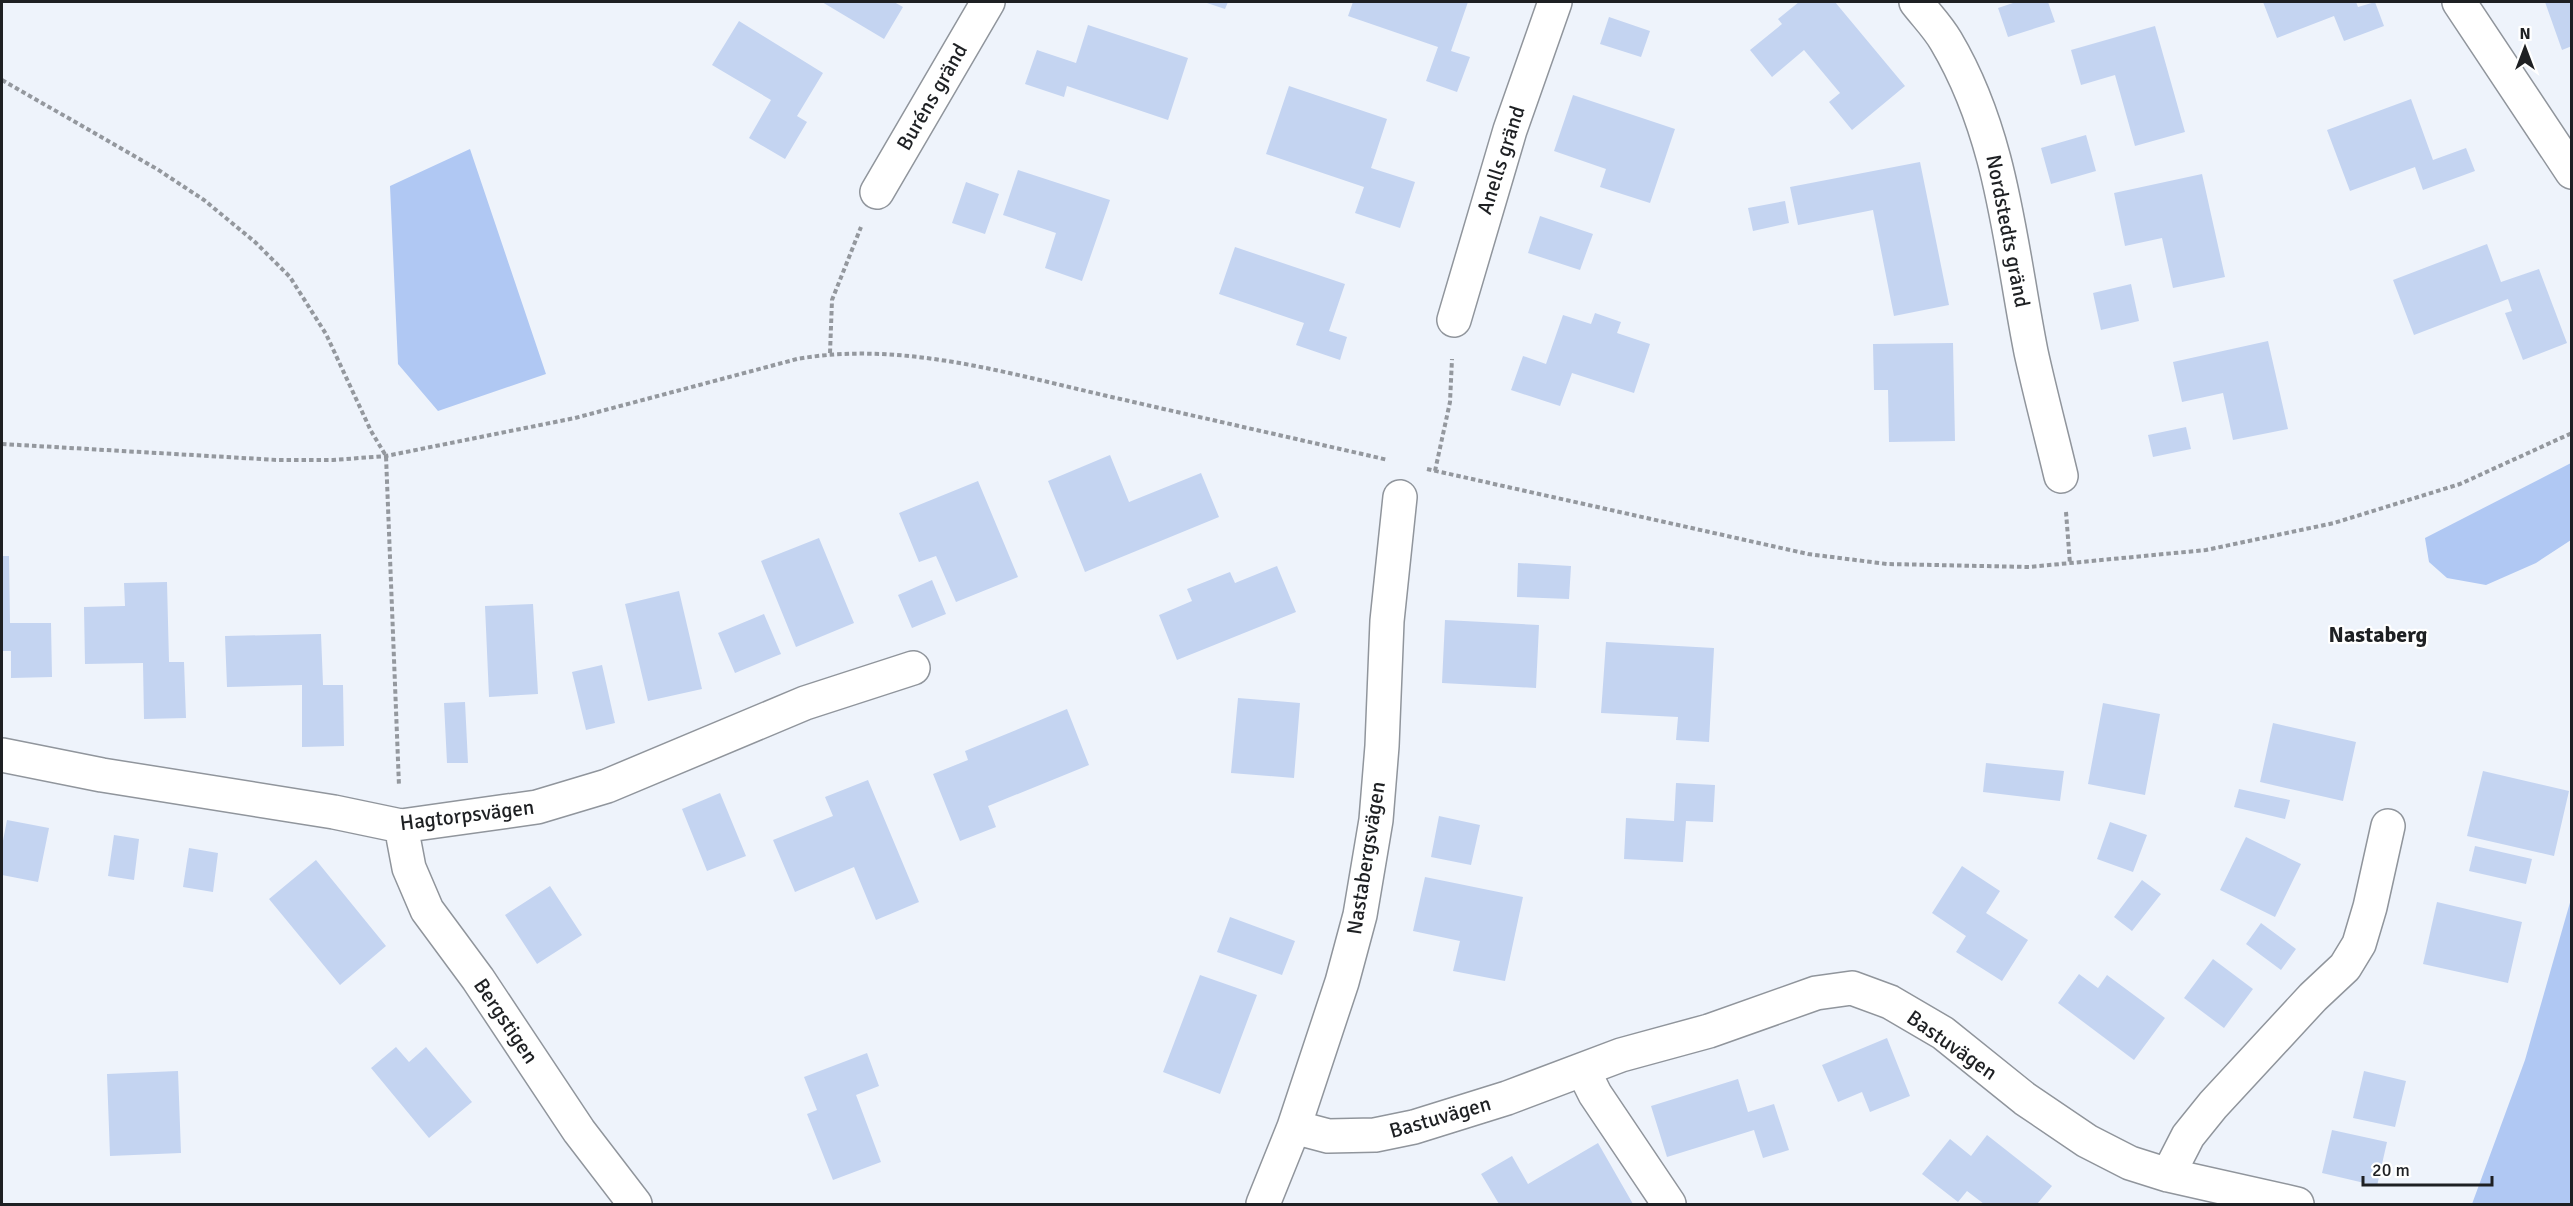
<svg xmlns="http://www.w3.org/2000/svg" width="2573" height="1206" font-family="Signika,sans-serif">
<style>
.green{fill:#b0c8f3}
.building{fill:#c4d4f1}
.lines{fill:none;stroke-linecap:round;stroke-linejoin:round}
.street-casing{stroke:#90959c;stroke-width:36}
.path{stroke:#94989e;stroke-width:4;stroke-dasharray:4.5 3;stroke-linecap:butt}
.street{stroke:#fff;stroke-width:33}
.labels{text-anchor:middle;stroke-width:4.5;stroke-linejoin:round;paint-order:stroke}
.street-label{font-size:21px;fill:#1e2023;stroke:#fff}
.neighbourhood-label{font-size:22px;font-weight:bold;fill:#1e2023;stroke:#fff}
</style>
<rect width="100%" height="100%" fill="#eef3fb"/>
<path class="green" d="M470,149L546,374L438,411L398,364L390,186Z
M2571,463V540L2536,563L2486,585L2447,578L2429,562L2425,538Z
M2571,899V1204H2472L2525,1060Z"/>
<path class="building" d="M822,2H894L903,7L884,39Z
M1204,2H1228L1225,9Z
M1353,2H1468L1451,51L1470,57L1457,92L1426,81L1438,47L1348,16Z
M1799,2H1835L1905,86L1852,130L1829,102L1840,93L1804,50L1772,77L1750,50L1782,24L1778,19Z
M2016,2H2048L2055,22L2008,37L1998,8Z
M2263,2H2356L2358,7L2375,2L2384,26L2344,41L2334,16L2277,38Z
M2545,2H2572V46L2562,50Z
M1609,17L1650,31L1641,57L1600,44Z
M739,21L823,73L797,116L807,122L785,159L749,138L771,100L712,65Z
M1088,25L1188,58L1168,120L1067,86L1064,97L1025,84L1037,50L1076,63Z
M2155,26L2185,132L2135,146L2115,75L2081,85L2071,50Z
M1289,86L1387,119L1371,168L1415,182L1400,228L1355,213L1364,187L1266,154Z
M1573,95L1675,129L1650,203L1600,187L1606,169L1554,151Z
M2411,99L2433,160L2466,148L2475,171L2423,190L2415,167L2350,191L2327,130Z
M2086,135L2096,171L2051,184L2041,148Z
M1920,162L1949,305L1894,316L1873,210L1798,225L1790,187Z
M1018,170L1110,200L1082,281L1045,268L1056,233L1003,215Z
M2202,174L2225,277L2173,288L2162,238L2125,246L2114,193Z
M966,182L999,194L985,234L952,223Z
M1785,201L1789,223L1753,231L1748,208Z
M1540,216L1593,234L1580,270L1528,253Z
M2487,244L2501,282L2539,269L2567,343L2523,360L2505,313L2512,311L2508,299L2414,335L2393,280Z
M1235,247L1345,284L1329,331L1347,337L1340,360L1296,345L1304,323L1219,294Z
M2131,284L2139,321L2101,330L2093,293Z
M1595,313L1621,322L1617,333L1650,344L1634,393L1572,373L1560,406L1511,390L1523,356L1546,364L1563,315L1591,324Z
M2268,341L2288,429L2233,440L2223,393L2182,402L2173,362Z
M1953,343L1955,441L1889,442L1888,390H1874L1873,344Z
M2186,427L2191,449L2153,457L2148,435Z
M1110,455L1129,502L1201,473L1219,517L1085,572L1048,481Z
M978,481L1018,577L956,602L936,556L919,562L899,513Z
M819,538L854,623L796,647L761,561Z
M2,556H9L10,623H51L52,677L11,678V651H2Z
M1518,563L1571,566L1569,599L1517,597Z
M1277,566L1296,612L1177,660L1159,615L1192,601L1187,589L1230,572L1235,583Z
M932,580L946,614L912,628L898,595Z
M167,582L169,662H184L186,718L144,719L143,663L85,664L84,607L125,606L124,583Z
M679,591L702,689L648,701L625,604Z
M533,604L538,694L489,697L485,606Z
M764,614L781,654L735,673L718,633Z
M1445,620L1539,625L1536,688L1442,683Z
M321,634L323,685H343L344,746L302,747V685L227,687L225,636Z
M1606,642L1714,648L1709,742L1676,740L1678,717L1601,713Z
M602,665L615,723L586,730L572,672Z
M1238,698L1300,703L1294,778L1231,773Z
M465,702L468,763H447L444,703Z
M2103,703L2160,714L2145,795L2088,784Z
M1067,709L1089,765L988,806L996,827L960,841L933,774L968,760L965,751Z
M2273,723L2356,742L2343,801L2260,782Z
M1986,763L2064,771L2060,801L1983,792Z
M2483,771L2569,791L2554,856L2467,836Z
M868,780L919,902L876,920L854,867L795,892L773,840L833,816L825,797Z
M1676,783L1715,785L1713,822L1686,821L1683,862L1624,859L1626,818L1674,821Z
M2239,789L2290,800L2285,819L2234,807Z
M720,793L746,856L707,871L682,809Z
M1439,816L1480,825L1471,865L1431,857Z
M7,820L49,828L38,882L2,875V846Z
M2110,822L2147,835L2133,872L2097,859Z
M114,835L139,839L134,880L108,876Z
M2246,837L2301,864L2275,917L2220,890Z
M2475,846L2532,859L2526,884L2469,871Z
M189,848L218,853L213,892L183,887Z
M316,860L386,946L340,985L269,899Z
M1962,866L2000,891L1986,913L2028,940L2002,981L1956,952L1966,936L1932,913Z
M1425,877L1523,897L1505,981L1453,971L1460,941L1413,931Z
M2142,880L2161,894L2132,931L2114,917Z
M550,886L582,935L537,964L505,915Z
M2437,902L2522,922L2508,983L2423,964Z
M1230,917L1295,941L1282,975L1217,952Z
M2261,923L2296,949L2281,970L2246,944Z
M2213,959L2253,989L2224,1028L2184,998Z
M2079,974L2098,988L2107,975L2165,1018L2134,1060L2058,1003Z
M1200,975L1257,995L1220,1094L1163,1072Z
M1887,1038L1910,1096L1870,1112L1862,1092L1838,1102L1822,1065Z
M396,1047L409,1062L426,1047L472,1102L429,1138L371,1068Z
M867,1053L879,1086L856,1095L881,1162L833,1180L807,1114L817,1110L804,1077Z
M178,1071L181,1153L110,1156L107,1074Z
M2364,1071L2406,1081L2395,1127L2353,1118Z
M1738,1079L1748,1112L1774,1104L1789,1150L1763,1158L1754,1130L1667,1157L1651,1106Z
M2332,1130L2387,1142L2377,1186L2322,1173Z
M1987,1135L2052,1186L2037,1204H1984L1967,1191L1958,1202L1922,1174L1950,1139L1971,1156Z
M1598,1143L1633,1204H1499L1481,1174L1512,1156L1528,1184Z"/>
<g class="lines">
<g class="street-casing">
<path id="street" d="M1916,2C1926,15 1938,27 1946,41C2003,137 2010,246 2031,352C2040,393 2051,434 2061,476
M2459,2L2572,172
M877,192L988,2
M1454,320L1510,130L1555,2
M2,755L102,775L334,812L401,826L537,807L607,786L805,703L913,668
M401,826L409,868L427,910L478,979L579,1131L635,1204
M1583,1070L1595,1094L1669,1204
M1294,1127L1328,1136L1375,1135L1414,1127L1507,1098L1621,1055L1709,1031L1816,993L1852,988L1890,1002L1943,1033L2025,1099L2087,1141L2130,1163L2168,1175L2297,1204
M2168,1175L2188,1136L2213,1105L2313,997L2345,967L2359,944L2370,907L2388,826
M1263,1204L1294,1127L1342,982L1360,915L1376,820L1382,746L1387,621L1400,497"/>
</g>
<path class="path" d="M2,80L157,169L204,200L255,242L290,277L326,334L371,431L386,456L399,786
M830,353L832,300L861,227
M2,444L278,460H333L386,456L575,418L797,359C900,341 1003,372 1103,395C1198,417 1293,438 1388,460
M1427,469L1808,554L1887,564L2029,567L2206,550L2334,523L2460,484L2572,433
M1435,471L1450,402L1452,359
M2066,512L2070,564"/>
<use href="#street" class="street"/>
</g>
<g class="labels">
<g class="street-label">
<text transform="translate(932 97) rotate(-60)" y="7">Buréns gränd</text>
<text transform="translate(1501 160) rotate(-72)" y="7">Anells gränd</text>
<text transform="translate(2008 231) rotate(79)" y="7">Nordstedts gränd</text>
<text transform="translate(467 815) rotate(-7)" y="7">Hagtorpsvägen</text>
<text transform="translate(1366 858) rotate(-81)" y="7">Nastabergsvägen</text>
<text transform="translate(506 1021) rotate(56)" y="7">Bergstigen</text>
<text transform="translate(1952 1045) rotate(35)" y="7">Bastuvägen</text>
<text transform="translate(1440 1117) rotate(-16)" y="7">Bastuvägen</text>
</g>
<g class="neighbourhood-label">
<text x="2378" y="642">Nastaberg</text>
</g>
</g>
<rect width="2573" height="1206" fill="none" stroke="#1e2023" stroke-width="6"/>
<g transform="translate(2525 48)" stroke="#ffffff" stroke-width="4.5" paint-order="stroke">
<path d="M0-4.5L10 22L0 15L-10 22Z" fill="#1e2023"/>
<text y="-9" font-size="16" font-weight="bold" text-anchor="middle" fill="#1e2023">N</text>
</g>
<path d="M2363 1176v9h129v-9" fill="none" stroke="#1e2023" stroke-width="3"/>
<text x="2372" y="1176" font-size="18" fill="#1e2023" stroke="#ffffff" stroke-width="4.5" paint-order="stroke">20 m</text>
</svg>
